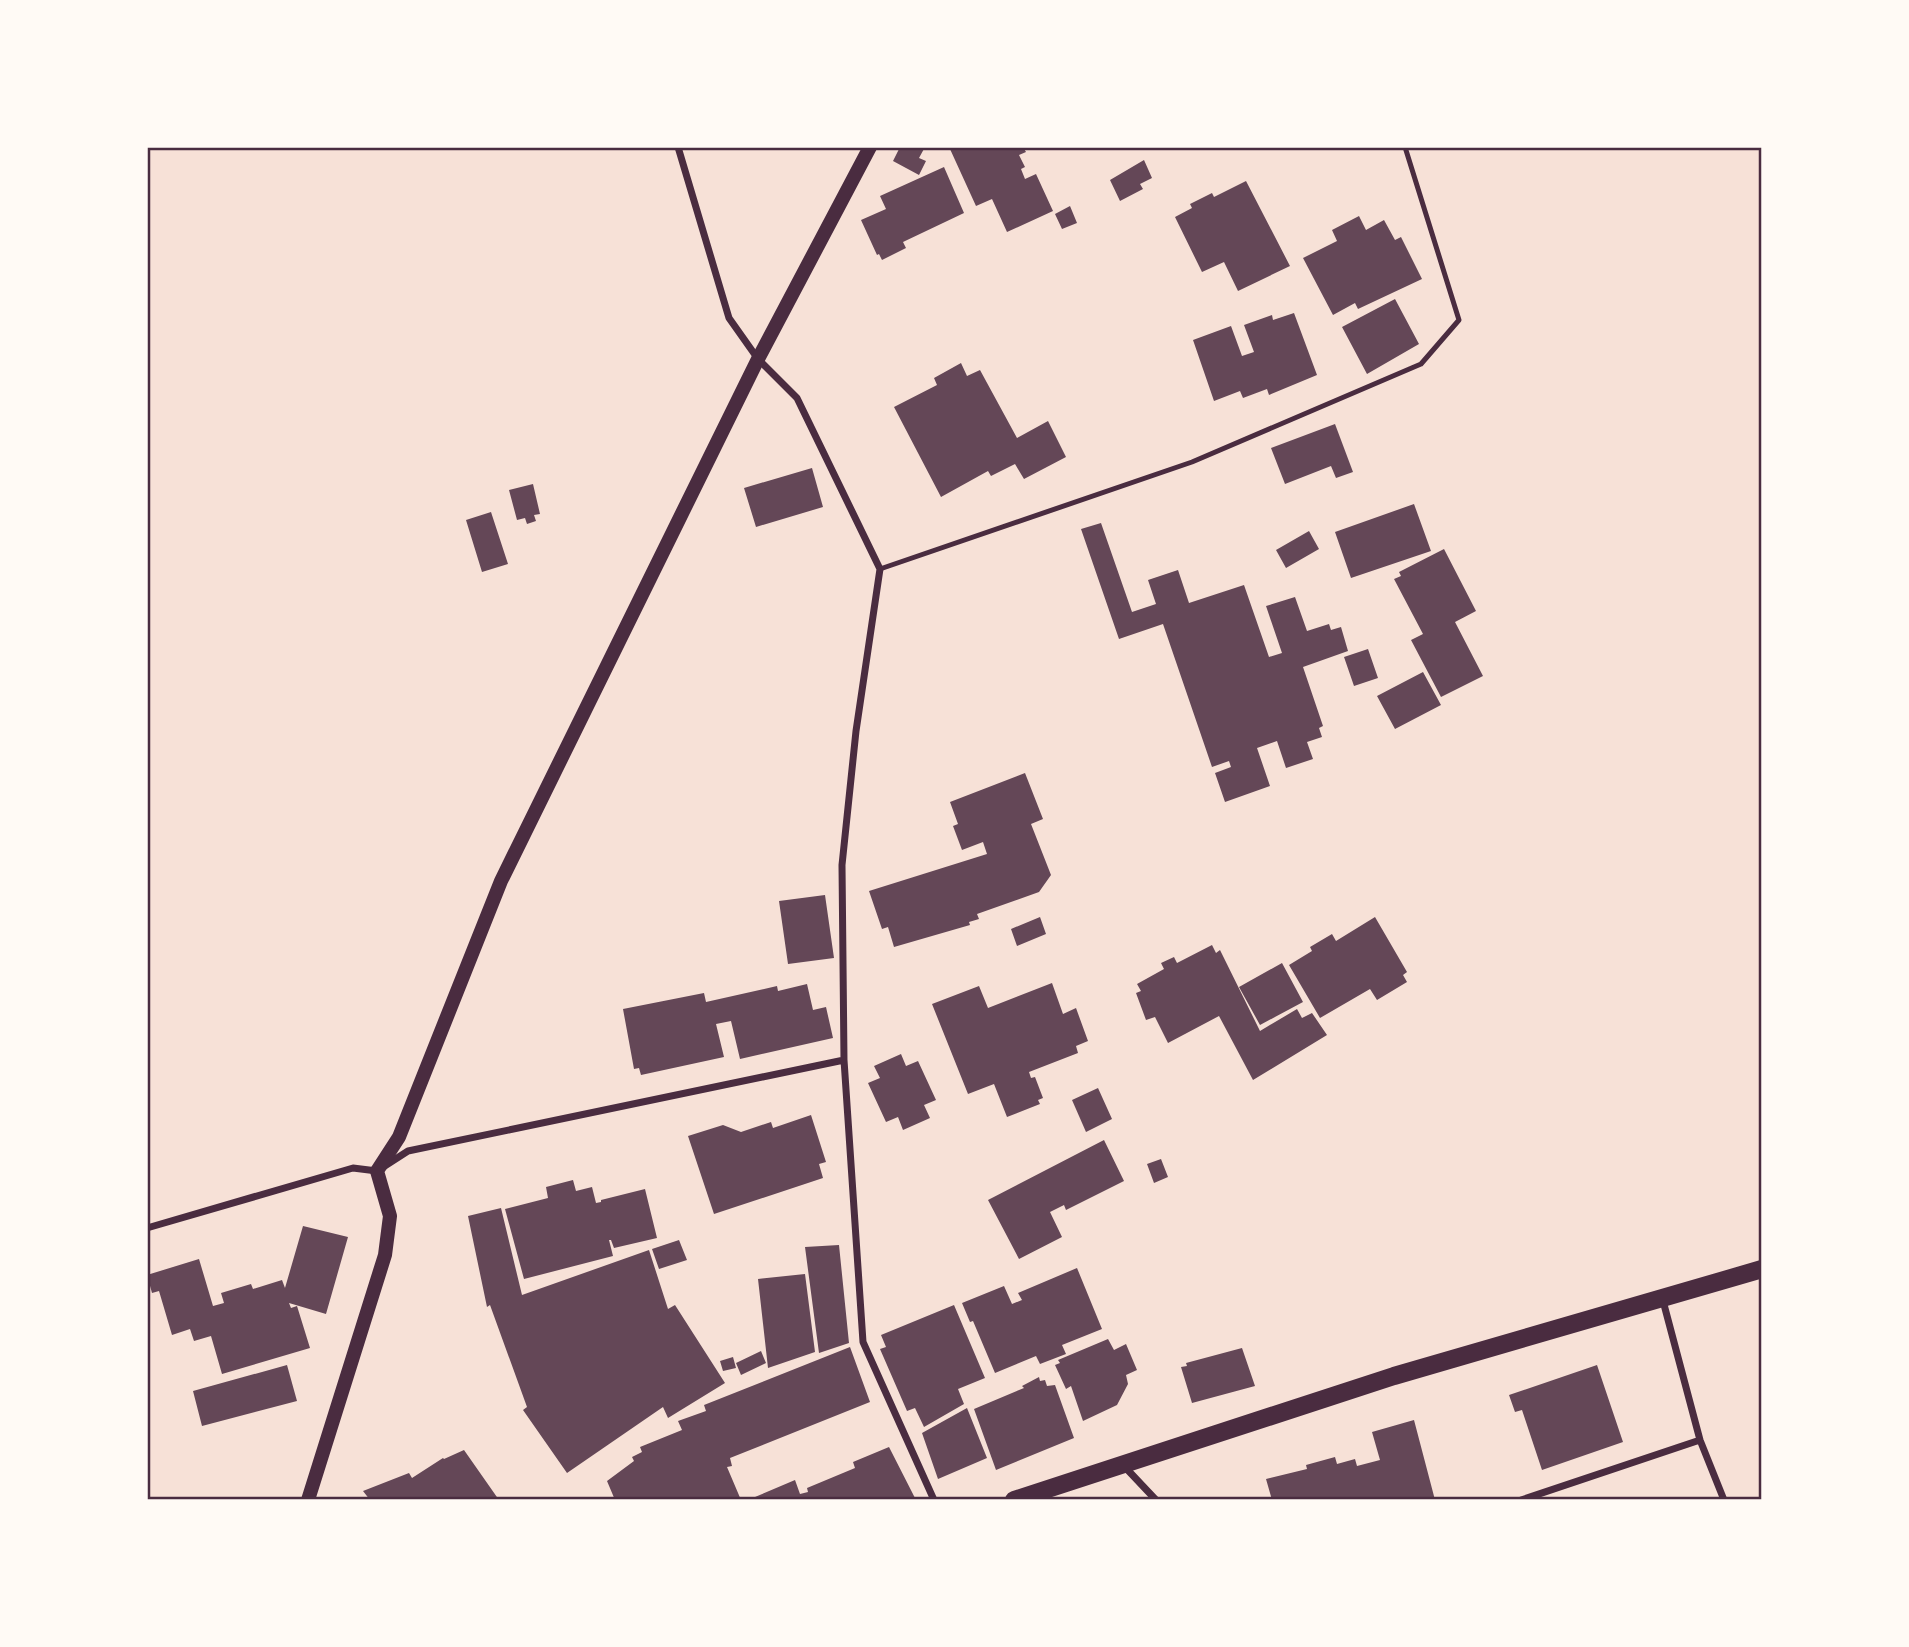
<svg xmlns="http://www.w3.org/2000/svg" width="1909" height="1647" font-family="'Noto Sans',sans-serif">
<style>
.building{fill:#644757}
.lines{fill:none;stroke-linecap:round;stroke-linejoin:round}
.service{stroke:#4a2c40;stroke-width:5}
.minor{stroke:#4a2c40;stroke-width:7}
.secondary{stroke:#4a2c40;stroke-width:14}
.primary{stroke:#4a2c40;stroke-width:18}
.neatline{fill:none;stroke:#4a2c40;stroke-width:2.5}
</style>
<rect width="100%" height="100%" fill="#f7e1d7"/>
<path class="building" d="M900,147H925L919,158L926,161L919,175L893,161Z
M955,147H1023L1026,152L1019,155L1025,167L1021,169L1025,179L1036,174L1053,211L1007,232L992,199L976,206L950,149Z
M1144,160L1152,178L1140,184L1143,189L1120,201L1110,180Z
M944,167L964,213L903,242L906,248L882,260L879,254L877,255L861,220L886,209L880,196Z
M1246,181L1290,266L1238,291L1224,262L1202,272L1175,217L1192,208L1190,204L1212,193L1214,197Z
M1070,206L1077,223L1062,229L1055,214Z
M1359,216L1366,230L1384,220L1395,240L1401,237L1422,279L1358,309L1355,303L1333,315L1303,258L1337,241L1332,230Z
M1395,299L1419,344L1367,374L1342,327Z
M1294,313L1317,375L1269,395L1267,389L1243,398L1240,391L1214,401L1193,340L1231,326L1242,356L1254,352L1244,325L1272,315L1273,320Z
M961,363L967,376L980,370L1017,438L1048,421L1066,457L1024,479L1015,464L991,476L988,471L941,497L894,407L937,385L934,378Z
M1335,424L1353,472L1336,478L1331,466L1285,484L1271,448Z
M812,468L823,507L756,527L744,488Z
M533,484L540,514L534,515L536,521L527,524L525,518L517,520L509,490Z
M1414,504L1431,551L1351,578L1335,532Z
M491,512L508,564L482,572L466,520Z
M1101,523L1132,612L1156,604L1148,580L1178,570L1189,603L1244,585L1269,657L1282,653L1266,606L1295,597L1307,631L1329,624L1331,630L1341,627L1348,651L1303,667L1323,726L1319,728L1322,737L1307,742L1313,759L1286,768L1277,741L1257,748L1270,786L1225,802L1215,773L1231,767L1229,761L1212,767L1163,624L1119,639L1081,529Z
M1309,531L1319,549L1286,568L1276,550Z
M1444,549L1476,611L1455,622L1483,676L1441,697L1411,640L1423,634L1394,579L1401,576L1399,572Z
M1368,649L1378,678L1354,686L1344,657Z
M1423,672L1441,705L1395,729L1377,696Z
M1025,773L1043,819L1031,824L1051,875L1039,892L977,914L979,919L969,922L970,925L894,947L888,927L882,929L869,891L987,854L983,842L962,850L953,826L958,824L950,802Z
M825,895L834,958L788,964L779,901Z
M1040,917L1046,934L1017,946L1011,929Z
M1375,917L1407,972L1403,975L1407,982L1377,1000L1370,989L1320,1018L1289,965L1312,951L1310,947L1332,934L1336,941Z
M1212,945L1216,953L1220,950L1260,1031L1297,1009L1302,1018L1312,1013L1327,1035L1253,1080L1219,1016L1168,1043L1155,1017L1146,1020L1136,993L1141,991L1137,984L1164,969L1161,963L1174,957L1177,963Z
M1282,963L1303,1002L1260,1025L1239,987Z
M1052,983L1063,1014L1076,1008L1088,1041L1076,1046L1078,1053L1029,1072L1031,1078L1035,1077L1043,1098L1038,1100L1040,1104L1007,1117L994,1084L968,1094L932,1004L979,986L988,1008Z
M807,984L813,1010L826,1007L833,1038L740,1059L731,1021L716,1024L724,1057L641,1075L639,1068L634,1069L623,1009L704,993L706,1002L777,986L778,991Z
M901,1054L906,1066L918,1061L936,1100L924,1105L930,1118L903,1130L898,1117L886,1122L868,1083L880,1078L874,1066Z
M1098,1088L1112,1119L1086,1132L1072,1100Z
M811,1115L826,1162L819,1164L823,1178L714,1214L688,1136L723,1125L741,1132L771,1122L773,1128Z
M1104,1140L1124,1181L1066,1210L1064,1205L1050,1212L1062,1237L1019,1259L988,1200Z
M1161,1159L1168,1177L1154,1183L1147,1164Z
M573,1180L576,1191L592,1187L596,1203L601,1202V1200L645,1189L657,1238L614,1248L611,1240H609L613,1256L524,1279L505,1209L548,1198L546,1187Z
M501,1208L522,1295L649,1250L668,1309L675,1305L725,1383L668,1418L663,1407L567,1473L523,1410L527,1407L490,1305L487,1307L468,1216Z
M303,1226L348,1237L326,1314L289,1303L291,1308L297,1306L310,1348L222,1374L211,1336L194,1341L190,1329L172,1335L159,1291L152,1293L147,1275L199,1259L213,1306L224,1303L221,1293L251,1284L253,1289L282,1280L285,1288Z
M679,1240L687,1260L659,1269L652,1249Z
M839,1245L849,1343L819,1353L805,1247Z
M1077,1268L1102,1329L1062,1345L1066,1354L1040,1364L1036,1356L995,1373L973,1321L970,1322L962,1303L1004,1286L1012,1304L1022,1300L1018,1293Z
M805,1274L815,1352L768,1368L758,1279Z
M954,1305L985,1378L958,1389L964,1404L924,1427L915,1408L907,1411L880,1349L886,1347L881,1335Z
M1108,1339L1114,1350L1126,1344L1137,1370L1126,1375L1128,1384L1117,1405L1083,1421L1071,1386L1066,1389L1055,1365L1060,1363L1058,1360Z
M850,1347L870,1402L730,1458L732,1466L727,1467L741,1500H615L607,1481L634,1461L632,1457L642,1452L640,1447L682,1430L678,1421L706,1411L704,1405Z
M1242,1348L1255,1386L1192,1403L1181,1367L1187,1366L1186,1363Z
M761,1351L766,1363L741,1375L736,1363Z
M733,1357L736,1368L723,1371L720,1361Z
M287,1365L297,1401L202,1426L193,1391Z
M1597,1365L1623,1442L1542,1470L1522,1410L1515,1412L1509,1395Z
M1039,1377L1040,1381L1045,1380L1047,1386L1055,1385L1074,1438L996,1470L974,1409L1024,1388L1022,1386Z
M967,1408L987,1458L938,1479L922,1433Z
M1414,1420L1435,1500H1272L1266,1479L1307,1469L1306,1465L1335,1457L1337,1464L1355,1459L1357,1466L1380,1460L1372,1432Z
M889,1447L916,1500H756L755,1497L795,1480L800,1494L808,1492L807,1488L855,1468L853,1462Z
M464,1450L499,1500H370L363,1491L409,1473L412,1478L443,1458L444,1459Z"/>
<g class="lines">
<path class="service" d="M880,569L1192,462L1421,364L1459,320L1405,147"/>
<path class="minor" d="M844,1060L863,1342L934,1500
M147,1228L353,1168L377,1171L408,1151L844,1060L842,865L856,731L880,569L797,398L758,359L729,318L678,147
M1662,1297L1700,1440L1724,1500
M1123,1465L1156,1500
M1521,1500L1700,1440"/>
<path class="secondary" d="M308,1500L385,1255L390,1216L377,1171L399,1137L501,881L758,359L870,147"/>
<path class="primary" d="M1014,1500L1394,1376L1762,1269"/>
</g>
<rect width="1909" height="1647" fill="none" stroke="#fffaf5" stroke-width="298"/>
<rect x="149" y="149" width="1611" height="1349" class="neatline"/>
</svg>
